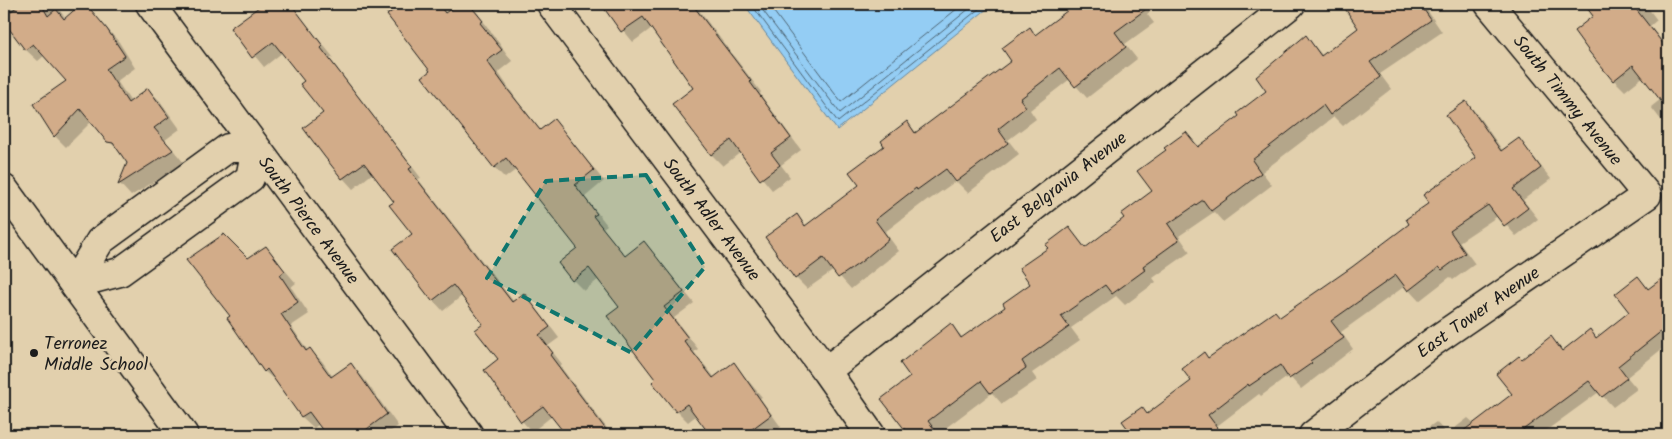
<svg xmlns="http://www.w3.org/2000/svg" width="1672" height="439" font-family="Kalam,sans-serif">
<style>
.water{fill:#94cdf4;stroke:#64869e}
.shadow{fill:#0003}
.lines{fill:none;stroke-linecap:round;stroke-linejoin:round}
.shore{stroke:#4c6372;stroke-width:1}
.building{fill:#d2ac89;stroke:#1c1c1c}
.minor-casing{stroke:#1c1c1c;stroke-width:31}
.minor{stroke:#e2d0ad;stroke-width:28}
.marked{fill:#0f766e;fill-opacity:0.2;stroke:#0f766e;stroke-width:4;stroke-dasharray:10 6;stroke-linejoin:round}
.poi-dot{fill:#1c1c1c;stroke:#e2d0ad;stroke-width:2}
.labels{text-anchor:middle;stroke-width:5;stroke-linejoin:round;paint-order:stroke}
.street-label{font-size:18px;fill:#1c1c1c;stroke:#e2d0ad}
.poi-label{font-size:18px;fill:#1c1c1c;stroke:#e2d0ad;text-anchor:start}
</style>
<rect width="100%" height="100%" fill="#e2d0ad"/>
<filter id="ink" filterUnits="userSpaceOnUse"><feTurbulence type="fractalNoise" baseFrequency=".02" numOctaves="2"/><feDisplacementMap in="SourceGraphic" scale="10" xChannelSelector="R" yChannelSelector="G"/><feConvolveMatrix kernelMatrix="1 2 1 2 8 2 1 2 1" color-interpolation-filters="sRGB"/></filter>
<g filter="url(#ink)">
<path class="water" d="M744,4H993L837,130Z"/>
<path class="shadow" d="M4,4H55L66,19L85,4L119,42L135,68L117,81L131,102L148,89L160,101L180,129L165,140L184,163L131,196L120,184L128,162L92,121L66,147L55,136L68,82L45,55L38,61L26,50L4,20Z
M265,4H290L333,57L330,59L421,178L418,179L514,302L524,295L534,305L559,338L548,346L562,364L560,366L612,435H567L552,416L532,432L522,421L506,400L500,360L485,324L463,295L443,311L433,300L394,250L413,234L395,202L373,173L353,189L343,178L305,128L324,113L306,81L283,52L264,67L232,28Z
M379,4H439L447,14L460,4H469L476,11L512,61L498,72L519,103L541,131L554,120L604,181L585,197L607,225L603,228L626,257L644,242L694,303L674,318L698,349L694,352L715,378L734,364L762,397L760,398L781,427L770,435H712L697,415L688,422L677,411L657,379L621,307L599,279L584,291L573,280L579,248L517,169L505,178L494,167L431,71Z
M602,4H694L761,92L760,94L801,150L781,165L790,177L772,190L741,152L723,166L712,155L674,104L695,88L652,28L633,42Z
M1078,4H1161L1147,14L1154,23L1125,44L1137,59L1087,98L1070,79L1030,110L1036,119L1008,140L1019,154L968,193L956,181L929,200L928,199L885,232L899,251L851,289L834,270L807,289L796,278L797,216L807,226L860,185L886,146L907,123L917,133L1013,61L1030,29L1036,35Z
M1346,4H1423L1442,32L1380,74L1391,89L1343,126L1334,117L1262,172L1272,185L1223,222L1214,212L1179,236L1190,252L1153,278L1156,282L1125,305L1116,296L1071,328L1080,340L1032,373L1037,380L1002,404L992,393L939,433L941,435H910L883,399L912,377L951,325L963,338L1007,307L1032,284L1050,248L1069,228L1086,248L1126,218L1154,192L1167,151L1186,133L1200,147L1241,116L1268,91L1306,37L1323,56L1360,28L1344,5Z
M1585,4H1645L1657,20L1650,26L1667,47L1668,46V129L1651,107L1661,99L1644,76L1625,91L1614,80L1594,16Z
M1466,102L1476,113L1503,151L1519,139L1551,179L1523,200L1538,219L1516,236L1498,216L1459,242L1475,264L1453,280L1450,277L1419,301L1405,286L1341,332L1353,349L1301,389L1289,376L1261,396L1259,394L1217,426L1224,435H1130L1142,408L1149,415L1192,381L1208,359L1281,318L1352,268L1411,224L1478,158Z
M266,248L296,283L291,287L309,314L291,326L308,351L310,350L322,361L333,377L351,365L362,376L398,426L386,435H328L319,424L314,428L302,417L277,382L264,371L232,316L248,260Z
M1668,275V344L1627,377L1637,389L1613,407L1599,392L1540,435H1418L1436,422L1447,434L1468,418L1475,424L1514,394L1522,361L1551,338L1563,351L1590,331L1597,338L1631,312L1638,277L1649,289Z"/>
<g class="lines">
<path class="shore" d="M751,4L838,122L985,4
M758,4L840,113L975,4
M768,4L841,102L963,4"/>
</g>
<path class="building" d="M21,4H41L48,16L56,9L64,19L81,4H86L107,29L125,56L106,69L128,103L148,88L169,117L154,128L173,150L118,185L127,163L113,143L107,142L80,109L54,137L33,104L66,81L33,44L25,50L4,22V16Z
M263,4H291L323,46L321,48L412,167L409,169L512,302L524,293L550,327L539,335L553,353L550,355L610,435H566L543,406L521,422L484,370L498,359L475,330L483,324L453,285L432,301L392,249L412,234L389,205L394,202L364,163L342,179L324,156L303,128L323,113L300,84L304,81L273,42L252,58L230,28Z
M402,4H438L445,13L458,4H469L483,21L480,23L502,50L487,61L508,90L540,130L554,119L594,170L575,185L597,214L593,216L625,256L644,241L684,292L664,307L688,338L684,341L713,378L734,362L771,415L744,435H710L687,404L676,412L652,382L655,379L607,316L619,307L589,268L572,281L558,263L577,248L506,158L494,168L422,77L430,71L387,15Z
M601,4H692L751,81L750,82L791,138L771,153L780,165L760,180L731,140L711,155L672,104L693,88L643,17L621,32Z
M1076,4H1153L1115,32L1126,47L1075,87L1060,68L1020,99L1026,107L998,129L1008,143L956,182L946,169L917,190L916,188L875,220L889,239L861,262L838,278L823,258L795,279L765,237L797,214L805,226L859,185L849,172L884,146L881,141L907,121L915,133L1011,61L1002,48L1030,27L1035,35Z
M1342,4H1420L1431,20L1370,62L1381,77L1330,115L1323,105L1252,160L1261,173L1211,211L1203,200L1168,224L1179,240L1143,266L1145,270L1112,294L1105,285L1061,316L1069,327L1022,361L1026,368L990,393L981,381L928,421L939,435H909L881,399L910,377L900,363L951,323L961,338L1005,307L1003,303L1030,284L1019,268L1048,248L1045,245L1069,227L1085,248L1124,218L1121,214L1152,191L1137,171L1166,150L1164,148L1186,132L1198,147L1239,116L1237,113L1266,91L1256,77L1306,35L1321,56L1358,28Z
M1584,4H1632L1668,50V110L1633,65L1613,81L1590,53L1574,31L1593,16Z
M1466,101L1501,151L1519,138L1541,168L1513,189L1528,208L1504,226L1488,205L1450,231L1465,253L1442,270L1439,267L1408,291L1396,275L1331,321L1344,338L1310,361L1312,363L1289,379L1280,365L1249,386L1248,384L1208,415L1223,435H1120L1128,429L1122,421L1142,407L1147,414L1191,381L1182,369L1204,352L1208,358L1275,311L1280,317L1352,267L1409,224L1406,219L1429,203L1423,195L1476,158L1446,115Z
M224,234L248,258L266,246L285,271L280,275L298,302L281,314L306,351L310,348L331,377L351,363L387,414L359,435H326L309,412L301,417L267,369L264,372L227,318L230,316L186,260Z
M1668,274V326L1618,366L1627,378L1602,397L1589,381L1516,435H1458L1512,394L1496,374L1519,356L1522,359L1551,336L1562,351L1590,329L1596,338L1629,312L1615,294L1638,276L1648,289Z"/>
<g class="lines">
<g class="minor-casing">
<path id="minor" d="M150,4L469,435
M551,4L826,371L871,435
M228,148H256L250,178L120,272L74,284L100,241Z
M4,189L184,435
M826,371L1291,4
M1313,435L1433,342L1647,195L1489,4"/>
</g>
<use href="#minor" class="minor"/>
</g>
</g>
<path class="marked" d="M646,175L705,267L632,353L487,278L546,181Z"/>
<circle class="poi-dot" cx="34" cy="353" r="5"/>
<g class="labels">
<g class="street-label">
<text transform="translate(1568 100) rotate(51)" y="6">South Timmy Avenue</text>
<text transform="translate(1058 187) rotate(-38)" y="6">East Belgravia Avenue</text>
<text transform="translate(712 219) rotate(53)" y="6">South Adler Avenue</text>
<text transform="translate(309 220) rotate(53)" y="6">South Pierce Avenue</text>
<text transform="translate(1478 312) rotate(-35)" y="6">East Tower Avenue</text>
</g>
<g class="poi-label">
<text x="44" y="349">Terronez<tspan x="44" dy="21">Middle School</tspan></text>
</g>
</g>
<rect width="1672" height="439" fill="none" stroke="#e2d0ad" stroke-width="20"/>
<rect x="10" y="10" width="1652" height="419" fill="none" stroke="#1c1c1c" stroke-width="2" filter="url(#ink)"/>
</svg>
